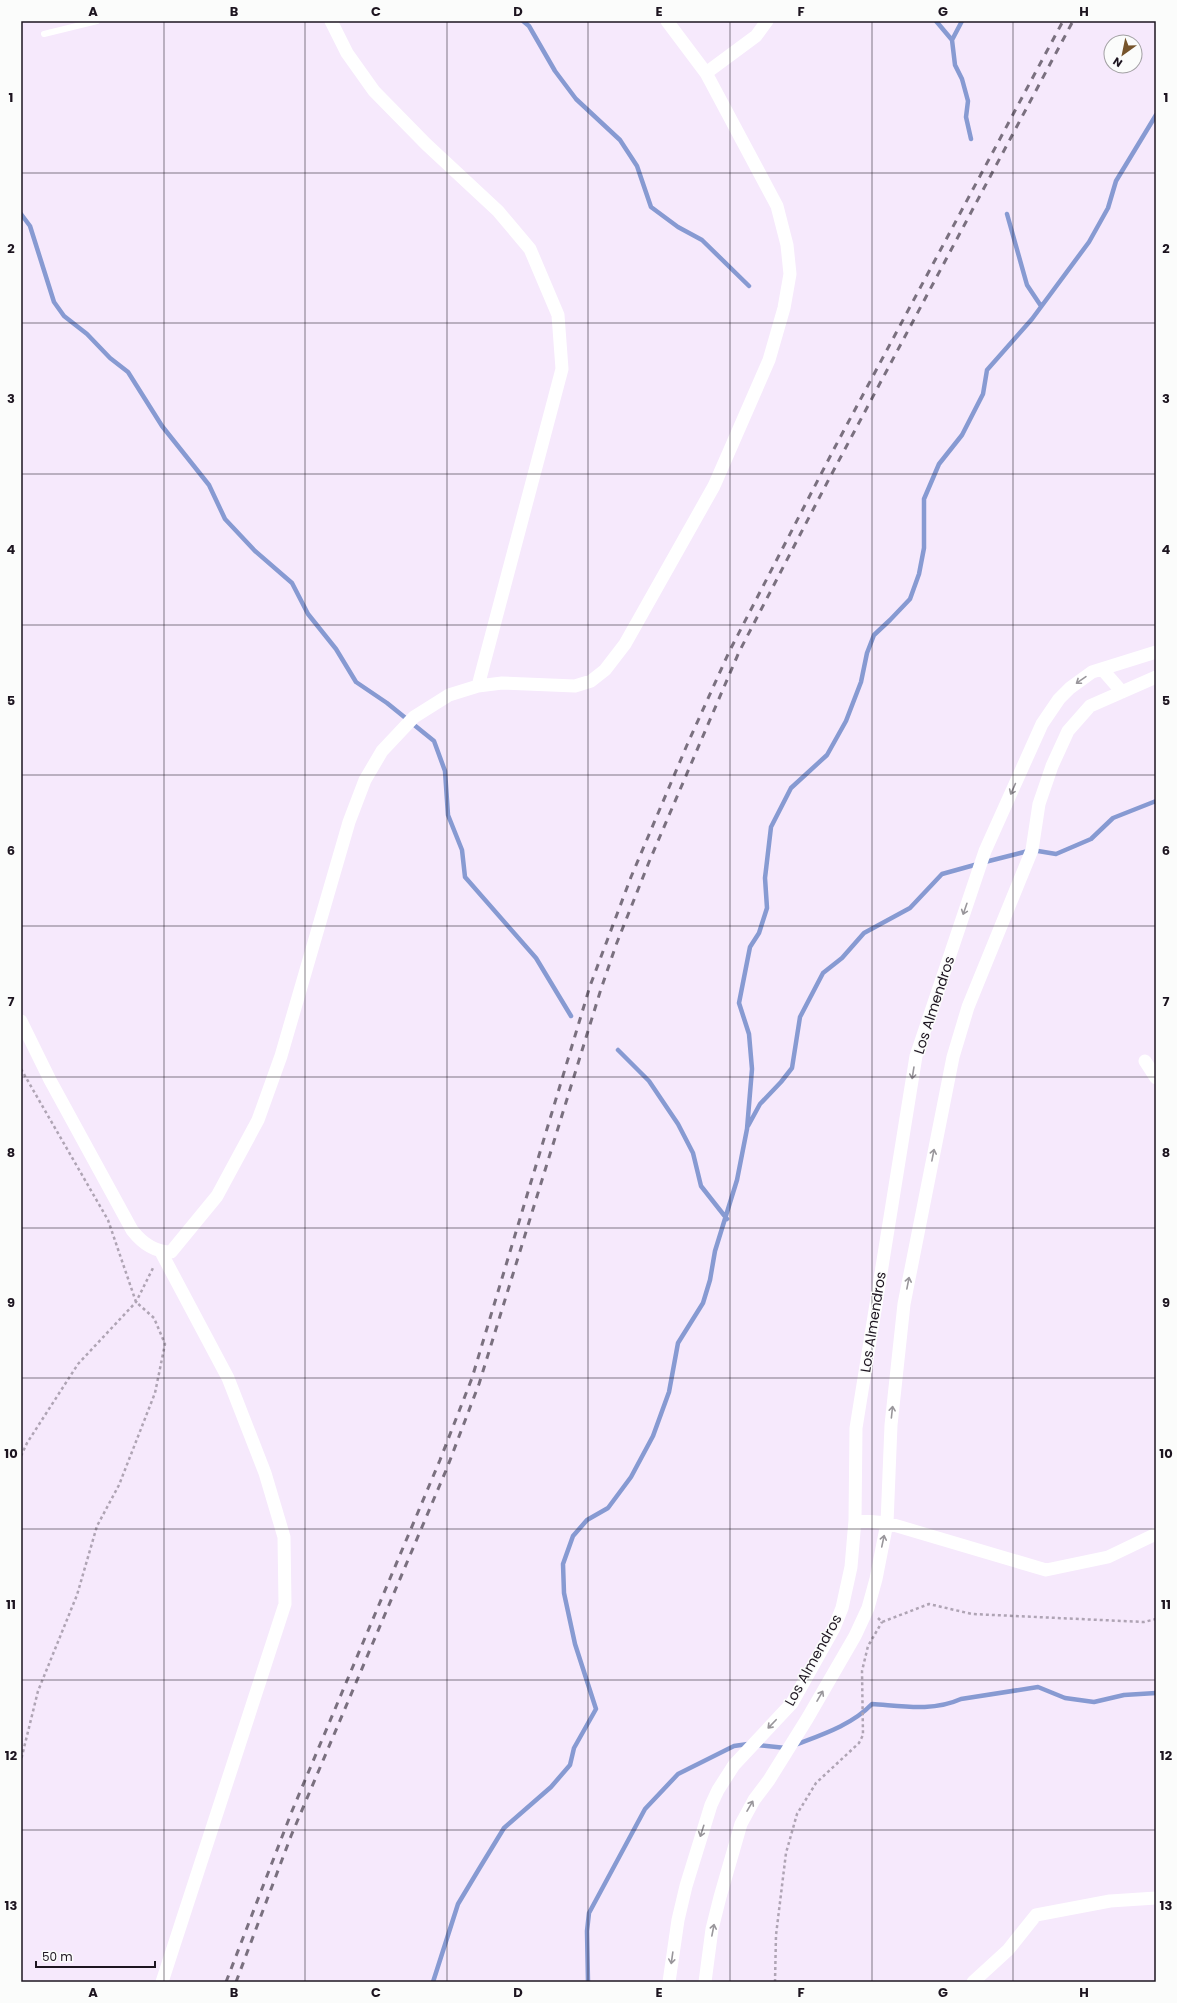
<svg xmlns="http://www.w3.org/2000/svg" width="1177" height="2003" font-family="Poppins,sans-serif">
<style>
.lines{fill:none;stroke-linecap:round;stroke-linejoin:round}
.stream{stroke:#879ad2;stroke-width:4.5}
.path{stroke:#afa4b4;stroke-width:2.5;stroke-dasharray:3 3;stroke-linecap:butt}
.lane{stroke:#fff;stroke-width:6}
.street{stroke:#fff;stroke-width:13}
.rail{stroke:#7a707f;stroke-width:3;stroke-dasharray:7 7;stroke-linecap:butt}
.oneway{stroke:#99969b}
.grid{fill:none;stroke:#1d1520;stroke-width:1;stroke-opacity:0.55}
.labels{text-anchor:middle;stroke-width:3;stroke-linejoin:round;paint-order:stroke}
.street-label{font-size:14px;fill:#1d1520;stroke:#fbfcfb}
.neatline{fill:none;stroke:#1d1520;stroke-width:1.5}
.grid-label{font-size:13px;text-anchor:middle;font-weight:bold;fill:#1d1520}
</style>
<rect width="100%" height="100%" fill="#f6e9fc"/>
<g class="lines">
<path class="stream" d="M523,21L529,26L555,71L576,99L620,140L637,166L651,207L678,227L702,240L749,286
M936,21L952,40
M962,21L952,40L955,65L962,79L968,101L966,117L971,139
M21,214L30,226L54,302L64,316L87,334L110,358L128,372L162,426L209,485L225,519L255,551L292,583L308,614L336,649L356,682L387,703L434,741L445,771L448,815L462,850L465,877L536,958L571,1016
M1007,214L1027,285L1041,306
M985,862L1032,850L1056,854L1091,839L1113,818L1156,801
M618,1050L649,1081L678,1124L693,1153L701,1186L727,1219
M748,1126L760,1104L781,1082L792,1068L800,1017L823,973L842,958L864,933L910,908L942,874L978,864
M795,1745C821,1735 852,1725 872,1704C902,1706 932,1712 961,1699L1038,1687L1065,1698L1094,1702L1124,1695L1156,1693
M433,1982L458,1904L479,1869L504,1828L551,1787L570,1765L574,1748L596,1709L575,1644L564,1593L563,1564L573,1536L587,1520L608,1508L631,1477L653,1436L669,1392L678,1343L703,1303L710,1280L715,1251L737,1180L747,1129L752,1069L749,1034L739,1003L750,947L759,933L767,908L765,878L771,827L791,788L827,755L846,721L861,682L867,653L874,635L890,620L910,599L919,574L924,548V499L939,464L962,435L983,394L987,370L1032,319L1089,242L1108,208L1116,181L1156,115
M588,1982L587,1931L589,1913L645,1809L678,1774L734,1746L748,1744L786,1748"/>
<path class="path" d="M21,1069L108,1220L136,1302L154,1318L165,1344L155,1393L119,1485L97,1526L77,1595L38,1691L21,1760
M21,1456L27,1443L78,1364L136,1302L153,1268
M878,1618L882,1622L929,1604L972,1614L1144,1622L1156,1619
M775,1982L776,1935L786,1853L797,1814L816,1783L859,1743L863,1735L862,1671L868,1646L882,1622"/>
<path class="lane" d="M44,34L97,21"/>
<path class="street" d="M331,21L347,53L374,91L426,144L498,211L530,249L558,315L562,369L478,686
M706,73L756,36L767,21
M1102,669L1122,692
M21,1021L50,1080L132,1230C142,1243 154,1252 171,1252L217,1196L258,1120L281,1056L349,822L365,780L382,751L414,717L449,695L478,686L502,683L575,686L591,681L605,670L625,644L714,486L769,360L784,308L790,274L787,245L777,206L706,73L667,21
M1145,1061L1156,1078
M161,1252L228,1378L265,1473L284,1537L285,1604L162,1982
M855,1520L887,1523L1046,1570L1108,1557L1156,1534
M669,1982L678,1920L686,1886L711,1805L718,1790L734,1765L792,1703L834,1628L842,1608L851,1567L855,1520L856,1428L916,1056L985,851L1042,724L1059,699L1070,688L1092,672L1156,652
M705,1982L712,1929L720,1897L741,1824L754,1800L769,1780L807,1719L855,1636L868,1608L876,1579L887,1523L891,1425L904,1304L953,1057L968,1007L1032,850L1039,804L1052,766L1068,731L1090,706L1156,677
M973,1982L1008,1950L1036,1915L1110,1901L1156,1898"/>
<path class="rail" d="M226,1982L292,1811L440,1460L472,1378L590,986L631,877L687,745L729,652L835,447L1063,21
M236,1982L291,1836L447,1468L479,1384L601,989L616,945L649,862L739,652L829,479L1073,21"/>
</g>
<defs><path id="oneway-shaft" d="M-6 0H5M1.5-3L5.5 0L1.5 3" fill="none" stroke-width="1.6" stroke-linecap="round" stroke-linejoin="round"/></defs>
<g class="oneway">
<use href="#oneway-shaft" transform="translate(1081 680) rotate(145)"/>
<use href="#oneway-shaft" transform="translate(1013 789) rotate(114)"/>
<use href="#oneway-shaft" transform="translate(965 909) rotate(109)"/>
<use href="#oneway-shaft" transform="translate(913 1073) rotate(99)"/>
<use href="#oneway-shaft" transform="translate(933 1155) rotate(-79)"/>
<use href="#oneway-shaft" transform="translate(908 1283) rotate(-79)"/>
<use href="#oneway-shaft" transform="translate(892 1412) rotate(-84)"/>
<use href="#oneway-shaft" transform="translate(883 1541) rotate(-78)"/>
<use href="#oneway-shaft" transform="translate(820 1696) rotate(-60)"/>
<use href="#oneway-shaft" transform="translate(772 1724) rotate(134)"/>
<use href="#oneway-shaft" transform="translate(750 1806) rotate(-60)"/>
<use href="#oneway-shaft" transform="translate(702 1831) rotate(108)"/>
<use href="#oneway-shaft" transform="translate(713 1930) rotate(-79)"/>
<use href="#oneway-shaft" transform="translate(672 1958) rotate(98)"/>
</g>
<path class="grid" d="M164,21V1982M305,21V1982M447,21V1982M588,21V1982M730,21V1982M872,21V1982M1013,21V1982M21,173H1156M21,323H1156M21,474H1156M21,625H1156M21,775H1156M21,926H1156M21,1077H1156M21,1228H1156M21,1378H1156M21,1529H1156M21,1680H1156M21,1830H1156"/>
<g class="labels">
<g class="street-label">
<text transform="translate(934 1005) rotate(-72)" y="5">Los Almendros</text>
<text transform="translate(873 1322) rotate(-81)" y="5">Los Almendros</text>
<text transform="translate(813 1660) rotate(-61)" y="5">Los Almendros</text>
</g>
</g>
<rect width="1177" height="2003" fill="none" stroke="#fbfcfb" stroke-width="44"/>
<g transform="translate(1123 54) rotate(213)"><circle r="19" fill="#fbfcfb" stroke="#a2a0a3"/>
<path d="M0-3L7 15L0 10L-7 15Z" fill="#76542b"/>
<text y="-6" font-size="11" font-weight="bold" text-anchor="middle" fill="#1d1520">N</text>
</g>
<path d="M36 1961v6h119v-6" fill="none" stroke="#1d1520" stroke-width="2"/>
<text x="42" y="1961" font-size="12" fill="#1d1520" stroke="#fbfcfb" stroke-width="3" paint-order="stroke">50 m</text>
<rect x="22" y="22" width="1133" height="1959" class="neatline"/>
<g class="grid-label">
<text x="93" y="16">A</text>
<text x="234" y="16">B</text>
<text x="376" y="16">C</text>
<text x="518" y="16">D</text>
<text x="659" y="16">E</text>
<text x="801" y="16">F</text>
<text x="943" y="16">G</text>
<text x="1084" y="16">H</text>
<text x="11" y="102">1</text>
<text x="1166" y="102">1</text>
<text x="11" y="253">2</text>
<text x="1166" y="253">2</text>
<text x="11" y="403">3</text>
<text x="1166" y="403">3</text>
<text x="11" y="554">4</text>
<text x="1166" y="554">4</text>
<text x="11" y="705">5</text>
<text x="1166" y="705">5</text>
<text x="11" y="855">6</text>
<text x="1166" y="855">6</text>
<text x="11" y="1006">7</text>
<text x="1166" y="1006">7</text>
<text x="11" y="1157">8</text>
<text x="1166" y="1157">8</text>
<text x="11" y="1307">9</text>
<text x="1166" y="1307">9</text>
<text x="11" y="1458">10</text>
<text x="1166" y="1458">10</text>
<text x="11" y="1609">11</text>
<text x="1166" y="1609">11</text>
<text x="11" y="1760">12</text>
<text x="1166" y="1760">12</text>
<text x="11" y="1910">13</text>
<text x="1166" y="1910">13</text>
<text x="93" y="1997">A</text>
<text x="234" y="1997">B</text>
<text x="376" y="1997">C</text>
<text x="518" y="1997">D</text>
<text x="659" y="1997">E</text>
<text x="801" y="1997">F</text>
<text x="943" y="1997">G</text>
<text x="1084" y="1997">H</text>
</g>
</svg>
